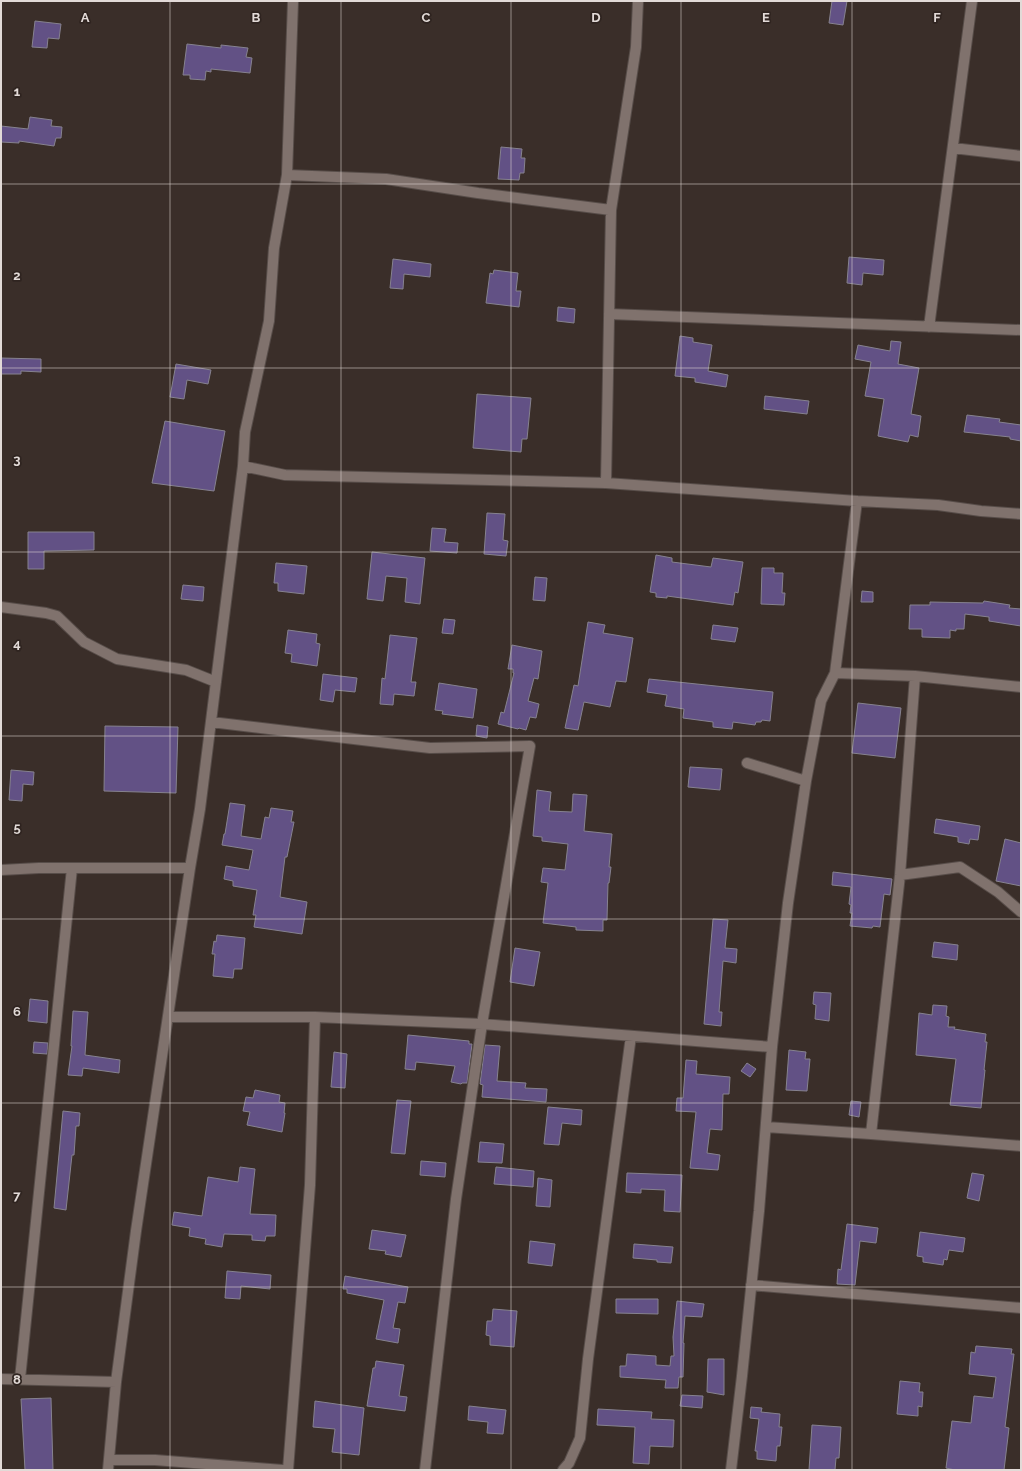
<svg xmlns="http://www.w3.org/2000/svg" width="1022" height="1471" font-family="Raleway,sans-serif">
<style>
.building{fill:#625185;stroke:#86828f}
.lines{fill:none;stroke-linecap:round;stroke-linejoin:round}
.minor-casing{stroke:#574d49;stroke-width:12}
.minor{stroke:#80726d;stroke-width:10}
.grid{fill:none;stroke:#e2dad7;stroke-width:1;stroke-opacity:0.55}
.grid-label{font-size:13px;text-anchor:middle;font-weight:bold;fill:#e2dad7;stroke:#2f2420;stroke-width:3.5;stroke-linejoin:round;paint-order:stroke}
</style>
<rect width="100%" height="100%" fill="#3a2e29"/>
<path class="building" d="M832,1H847L843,25L829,23Z
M35,21L61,24L59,39L48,38L47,48L32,47Z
M187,44L221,48V45L248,48L246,57L252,58L250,73L211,69V72L206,71L205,80L190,79V75H183Z
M30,117L52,120L51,126L62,127L61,138H56L54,146L19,141V143L1,142V126L28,129Z
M501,147L522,149L521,158H525L524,173H520L519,180L498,179Z
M849,257L884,260L883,275L863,273L862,285L847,283Z
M393,259L431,264L430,277L404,274L403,289L390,288Z
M494,270L518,273L516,291H521L519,307L486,303L490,273L493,274Z
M558,307L575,309L574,323L557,321Z
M680,336L693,338V342L712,345L708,371L728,375L726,387L695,382V378L675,376Z
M891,341L901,342L898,364L919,368L911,414L921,416L918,437L910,435L908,442L878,436L884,399L865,396L871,362L855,359L858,345L890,351Z
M1,358L41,359V372L21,371V374H1Z
M176,364L211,370L208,384L187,380L184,399L170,397Z
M477,394L531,398L527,439H522L521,452L473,448Z
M765,396L809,401L807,414L764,409Z
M967,415L1000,419L999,422L1021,425V441L1010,439V437L964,432Z
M165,421L225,431L214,491L152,483Z
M487,513L505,514L503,540L508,541L506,556L484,554Z
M432,528L446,529L444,542L458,543L457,553L430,551Z
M28,532H94V550L44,551V569H28Z
M372,552L425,558L420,604L405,602L407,578L386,576L383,601L367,599Z
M656,555L672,558V562L711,567L713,558L743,562L738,593L735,592L733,605L667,596V598L656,597V593L650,592Z
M276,563L307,566L304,594L278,591V583H274Z
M762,568H774V573H783L782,593H785L784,605L761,604Z
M535,577L547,578L545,601L533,600Z
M183,585L204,587L203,601L181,599Z
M862,591L873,592V602H861Z
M984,601L1010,605L1009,608L1021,609V626L989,621V617L965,614L964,629H956V631L950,630V638L922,637V629H909L910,605H930V602L983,603Z
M444,619L455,620L453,634L442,633Z
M588,622L605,625L603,633L633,638L626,682L616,681L610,707L584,702L578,730L565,728L574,685L578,686Z
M713,625L738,628L735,642L711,639Z
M288,630L317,634L316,643L320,644L317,666L291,662L292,654L285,653Z
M390,635L417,638L411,682H416L414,696L394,694L393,705L380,704L382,678L385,679Z
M512,645L542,651L538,679L534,678L528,701L539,704L536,718L530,717L526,730L519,728L518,729L498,724L501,712L504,713L514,673H513V669H508Z
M323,674L357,678L355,692L335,690L333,702L320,700Z
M649,679L773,692L770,721L762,720L761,722H756L755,725L733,722L732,729L713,727V722L683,718L684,709L665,706L667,695L647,692Z
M439,683L477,689L473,718L442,714L443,711L435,710Z
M858,703L901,708L895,758L852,753Z
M477,725L488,727L487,738L476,736Z
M105,726L178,727L176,793L104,791Z
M690,767L722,769L720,790L688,787Z
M11,770L34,772L33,785L23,784L22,801L9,800Z
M537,790L551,792L549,811L572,812L573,794L587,795L584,831L612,834L609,867H611L609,883H608L607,920H603V931L576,930V927L543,923L548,883L541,882L543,868L565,870L568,844L542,841V837L533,836Z
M230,803L245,805L241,836L261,839L265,817L269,818L271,808L293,811L291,822H294L287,857H285L280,897L307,902L302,934L254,927L256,915H253L257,890L233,886V881L224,879L226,866L249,870L253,850L222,845L224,834H225Z
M936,819L980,826L978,840L970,839L969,844L958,842V837L934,833Z
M1005,839L1021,843V886L996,881Z
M833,872L892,879L890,895L884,894L880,927L873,926L872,928L850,926L852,913H850L851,905L849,904L851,887L832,885Z
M713,919L728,920L725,948L737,949L736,963L723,961L719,1012H722L721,1026L704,1024Z
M217,935L245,938L242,969H234L233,978L213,976L215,954H212L214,941L216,942Z
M934,942L958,945L957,960L932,957Z
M515,948L540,952L534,986L510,982Z
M814,992L831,993L829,1021L815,1019L816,1005L813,1004Z
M30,999L48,1001L47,1023L28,1021Z
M933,1005L947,1006L946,1016L949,1017L948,1027H955L954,1029L986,1034L985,1042H987L984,1070H985L981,1108L950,1105L956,1059L916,1055L919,1013L932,1015Z
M73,1011L88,1012L85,1055L120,1060L119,1073L83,1068L82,1076L68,1075L72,1046H71Z
M408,1035L469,1041V1044H472L467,1083H462L461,1084L451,1082L455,1066L416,1062L415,1070L405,1069Z
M34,1042L48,1043L47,1054L33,1053Z
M485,1045L500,1046L497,1081L526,1083L525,1088L547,1089L546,1102L482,1097L483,1085L480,1084Z
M789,1050L806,1052L805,1059H810L807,1091L786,1090Z
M334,1052L347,1054L345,1088L331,1087Z
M686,1060L697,1061L696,1074L730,1077L729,1094H723L722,1130L710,1129L707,1153L720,1155L718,1170L690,1168L696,1112L676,1111L677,1098H683Z
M747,1063L756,1069L750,1077L741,1071Z
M255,1090L280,1095L279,1102L285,1103L284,1113H285L282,1132L247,1125L250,1112L243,1111L246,1097L253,1098Z
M397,1100L411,1101L405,1154L391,1153Z
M851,1101L861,1102L859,1117L849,1115Z
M548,1107L582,1110L581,1125L562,1123L559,1145L544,1144Z
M63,1111L80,1113L79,1126H76L74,1155H72L66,1210L54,1208Z
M480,1142L504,1144L502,1163L478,1162Z
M421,1161L446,1163L445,1177L420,1175Z
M240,1167L255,1169L250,1214L276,1215L275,1236H266L265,1241L252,1240V1235L224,1234L222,1247L205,1244L206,1239L189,1236L190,1228L172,1225L174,1212L202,1216L208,1177L238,1182Z
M496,1167L534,1171L533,1187L494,1184Z
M627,1173L682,1175L680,1212L664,1211L665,1190L641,1189V1193L626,1192Z
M972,1173L984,1175L979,1201L967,1198Z
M538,1178L552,1180L550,1207L536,1206Z
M847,1224L878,1228L876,1243L860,1241L855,1285L837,1284L838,1269L841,1270Z
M372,1230L406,1235L401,1257L385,1254L386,1251L369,1249Z
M920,1232L965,1238L963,1252L949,1250L947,1260L944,1259L943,1265L923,1262V1257L917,1256Z
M530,1241L555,1244L552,1266L528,1263Z
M634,1244L673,1247L671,1263L657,1262V1260L633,1258Z
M227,1271L271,1275L270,1289L241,1286L240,1299L225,1298Z
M345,1276L408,1287L405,1303L398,1302L393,1328L400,1329L398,1343L376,1339L384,1300L347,1293V1289H343Z
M616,1299H658V1314L616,1313Z
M677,1301L704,1304L702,1317L685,1316L683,1343H684L683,1377H679L678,1388H665L666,1380L620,1377V1366H626L627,1354L656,1356V1365L670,1366L671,1356H674L673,1337Z
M493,1309L517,1311L514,1347L490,1345V1336L486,1335L487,1321H492Z
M976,1346L1012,1349L1011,1354H1014L1005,1427L1009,1428L1004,1470H955L946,1468L952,1421L971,1423L974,1396L993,1398L996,1377L969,1374L971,1352L975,1353Z
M708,1359H724V1395L707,1392Z
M376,1361L404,1365L399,1396L407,1397L405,1411L367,1406L373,1368H375Z
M900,1381L920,1383L919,1392H923L922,1407L918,1406V1416L897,1414Z
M682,1395L703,1396L702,1408L680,1406Z
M51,1398L53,1470H25L21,1399Z
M315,1401L364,1408L359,1455L332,1452L335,1429L313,1427Z
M469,1406L506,1410L503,1434L487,1433L488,1422L468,1420Z
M751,1407L762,1408L761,1412L780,1414L779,1427H782L780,1446H777L776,1461L757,1459V1451H755L759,1419L750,1418Z
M598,1409L652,1412L651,1419L674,1420L673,1447L650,1446L649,1464L633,1463L635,1427L597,1425Z
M812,1425L841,1427L839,1458H836L835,1470H809Z"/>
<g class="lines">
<g class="minor-casing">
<path id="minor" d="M953,148L1021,156
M287,175L386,179L478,193L611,210L636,47L638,1
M609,314L1021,330
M929,327L972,1
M243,466L285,475L606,483L857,501L938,505L981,511L1021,514
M606,483L611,210
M1,607L46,613L57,616L84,642L117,659L186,670L216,682
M835,673L915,676L1021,687
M211,722L430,748L530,746L482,1024L456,1199L425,1470
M747,763L806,781
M1,870L39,868H190
M900,875L960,867L998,892L1021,912
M168,1017H315L482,1024L772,1047
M766,1127L871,1134L1021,1146
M871,1134L900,875L915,676
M751,1285L1021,1308
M1,1379L116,1382
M20,1379L72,868
M110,1460H155L283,1470
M108,1470L116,1382L136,1231L190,868L200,809L243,466L245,432L269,321L274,248L287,175L293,1
M288,1470L310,1185L315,1017
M563,1470L569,1463L580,1438L588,1359L631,1036
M731,1470L742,1376L759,1211L772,1047L788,903L806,781L821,701L835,673L857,501"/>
</g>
<use href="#minor" class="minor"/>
</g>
<path class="grid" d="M170,1V1470M341,1V1470M511,1V1470M681,1V1470M852,1V1470M1,184H1021M1,368H1021M1,552H1021M1,736H1021M1,919H1021M1,1103H1021M1,1287H1021"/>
<g class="grid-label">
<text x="85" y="22">A</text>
<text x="256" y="22">B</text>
<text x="426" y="22">C</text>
<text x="596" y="22">D</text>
<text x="766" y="22">E</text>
<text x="937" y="22">F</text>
<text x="17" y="96">1</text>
<text x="17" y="280">2</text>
<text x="17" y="464">3</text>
<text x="17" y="648">4</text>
<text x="17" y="832">5</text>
<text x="17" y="1016">6</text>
<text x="17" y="1200">7</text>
<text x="17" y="1384">8</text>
</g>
<rect width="1022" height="1471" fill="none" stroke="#e2dad7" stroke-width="4"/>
</svg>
